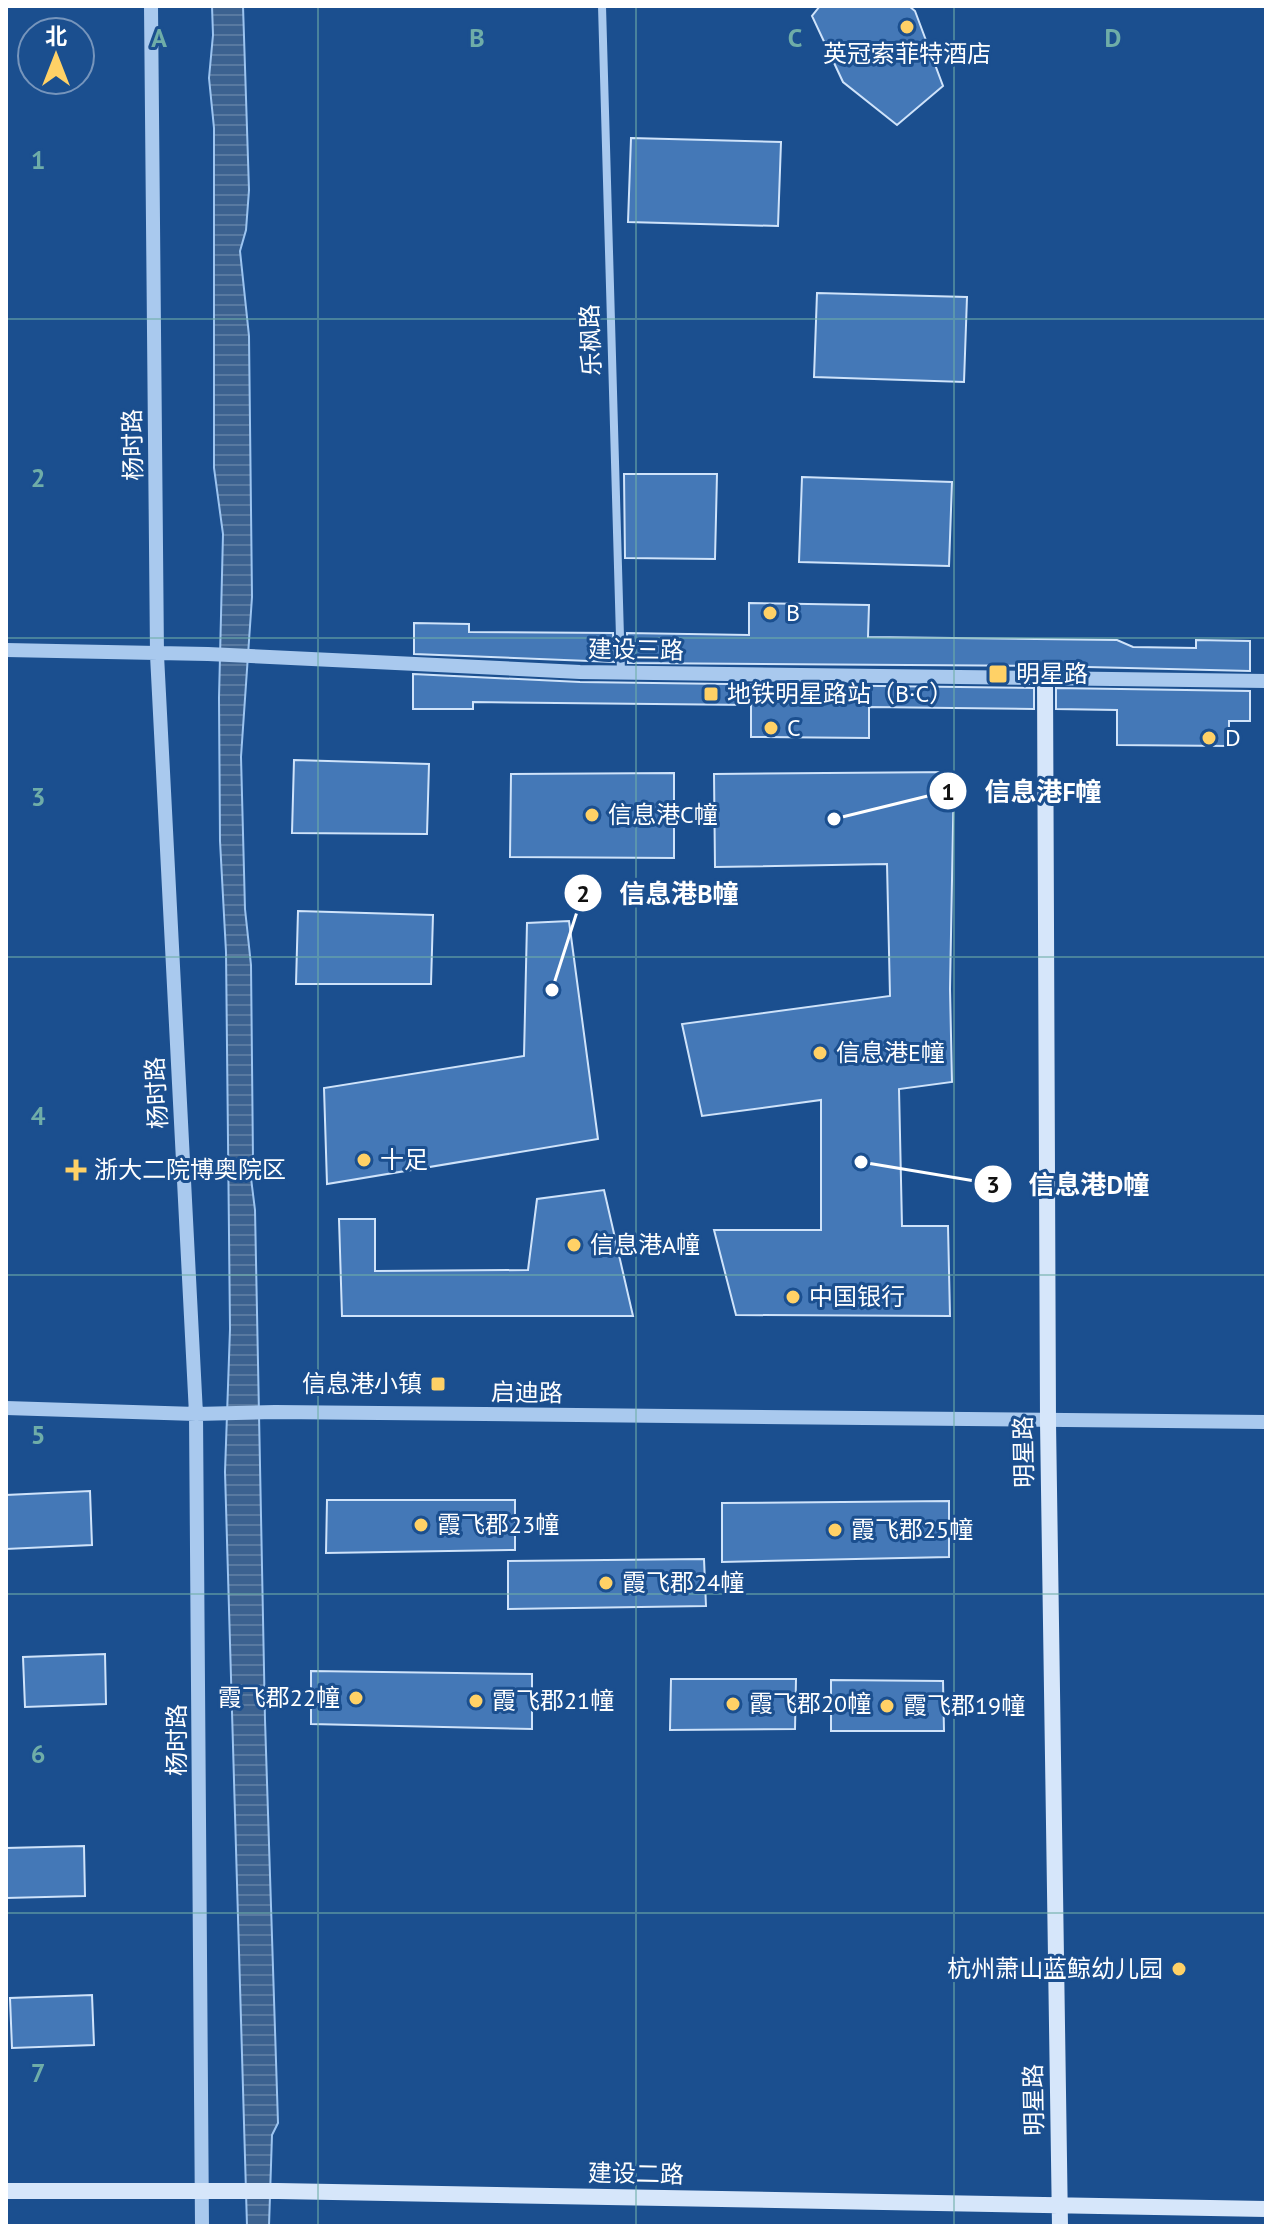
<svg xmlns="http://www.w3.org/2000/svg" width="1272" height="2232" font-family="'PT Sans','Noto Sans SC',sans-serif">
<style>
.water{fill:url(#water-rules);stroke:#9cc4f0;stroke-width:2}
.building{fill:#4478b7;stroke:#cfe3fa;stroke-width:2}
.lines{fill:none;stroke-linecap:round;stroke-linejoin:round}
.minor{stroke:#a9c9ee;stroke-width:8}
.tertiary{stroke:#a9c9ee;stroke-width:14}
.secondary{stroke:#d6e6fa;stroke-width:16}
.grid{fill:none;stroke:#6fada8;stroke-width:2;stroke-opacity:0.55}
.poi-dot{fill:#ffd166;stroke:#1b4f8f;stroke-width:3}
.labels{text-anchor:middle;stroke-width:6;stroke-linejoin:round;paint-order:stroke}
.poi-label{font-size:24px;fill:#fff;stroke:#1b4f8f;text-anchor:start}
.street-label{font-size:24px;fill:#fff;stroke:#1b4f8f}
.grid-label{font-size:26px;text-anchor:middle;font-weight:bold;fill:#6fada8;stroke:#1b4f8f;stroke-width:6;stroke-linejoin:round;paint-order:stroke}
.leader{fill:none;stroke:#fff;stroke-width:3}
.callout-dot{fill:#fff;stroke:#1b4f8f;stroke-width:3}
.mark-label{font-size:24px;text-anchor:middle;font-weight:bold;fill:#111}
.callout-label{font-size:26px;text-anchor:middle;font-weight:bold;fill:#fff;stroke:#1b4f8f;stroke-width:6;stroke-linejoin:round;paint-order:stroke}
</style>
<defs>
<pattern id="water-rules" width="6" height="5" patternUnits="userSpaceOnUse" patternTransform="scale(2)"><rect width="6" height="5" fill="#3c6290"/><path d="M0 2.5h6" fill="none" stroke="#597aa1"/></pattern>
</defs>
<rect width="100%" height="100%" fill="#1b4f8f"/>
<path class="water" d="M212,6H243L249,190L246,230L240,251L249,336L252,597L241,757L245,909L251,965L253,1160L250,1170L255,1210L265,1720L278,2123L272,2135L269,2226H247L225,1472L230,1329L226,952L220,841L219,698L223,534L214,468V128L209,78L213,35Z"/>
<path class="building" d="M820,6H909L915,11L943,86L897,125L843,82L812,16Z
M631,138L781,142L778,226L628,222Z
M817,293L967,297L964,382L814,377Z
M624,474H717L715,559L625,558Z
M802,477L952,482L949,566L799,562Z
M749,603L869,605L868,637L1117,640L1133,647L1196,648V640L1250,641V671L1046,666L628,663L627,633L749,635Z
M414,623L469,624V632L613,633L614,662L414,654Z
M413,674L580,682L1034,688V709L869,707V738L751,737V705L473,702V709H413Z
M1056,688L1250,691V721H1229V746L1117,745V710L1056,709Z
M294,760L429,764L427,834L292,833Z
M954,772L950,989L952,1082L899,1089L902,1226H948L950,1316L736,1315L714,1230H821V1100L702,1116L682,1024L890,996L887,864L715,867L714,774Z
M674,773V858L510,857L511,774Z
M298,911L433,915L431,984H296Z
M569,921L598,1139L327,1184L324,1088L524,1056L527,923Z
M604,1190L633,1316H342L339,1219H375V1271L528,1270L537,1199Z
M90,1491L92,1545L6,1549V1495Z
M327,1500H515V1550L326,1553Z
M949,1501V1557L722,1562V1503Z
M704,1559L706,1606L508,1609V1561Z
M105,1654L106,1704L25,1707L23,1657Z
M311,1671L532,1674V1729L311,1724Z
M671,1679H796L795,1729L670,1730Z
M831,1680L943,1681L944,1731H831Z
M84,1846L85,1896L6,1898V1848Z
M92,1995L94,2045L12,2048L10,1998Z"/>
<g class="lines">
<path class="minor" d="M602,6L621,672"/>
<path class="tertiary" d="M151,6L157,655L196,1414L202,2226
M6,650L208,654L580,672L1266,681
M6,1408L196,1414L275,1412L1266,1422"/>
<path class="secondary" d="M1045,677L1048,1422L1060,2226
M6,2191H278L1266,2209"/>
</g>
<path class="grid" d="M318,6V2226M636,6V2226M954,6V2226M6,319H1266M6,638H1266M6,957H1266M6,1275H1266M6,1594H1266M6,1913H1266"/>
<g class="poi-dot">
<circle cx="907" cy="27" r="8"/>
<circle cx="770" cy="613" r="8"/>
<rect x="988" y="664" width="20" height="20" rx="4"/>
<rect x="703" y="686" width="16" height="16" rx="4"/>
<circle cx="771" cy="728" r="8"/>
<circle cx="1209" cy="738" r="8"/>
<circle cx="592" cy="815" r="8"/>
<circle cx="820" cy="1053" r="8"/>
<circle cx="364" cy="1160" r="8"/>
<path d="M72 1158h8v8h8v8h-8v8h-8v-8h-8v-8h8z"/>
<circle cx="574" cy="1245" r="8"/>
<circle cx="793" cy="1297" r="8"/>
<rect x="430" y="1376" width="16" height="16" rx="4"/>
<circle cx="421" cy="1525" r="8"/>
<circle cx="835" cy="1530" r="8"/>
<circle cx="606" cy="1583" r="8"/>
<circle cx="356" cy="1698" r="8"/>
<circle cx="476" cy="1701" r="8"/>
<circle cx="733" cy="1704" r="8"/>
<circle cx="887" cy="1706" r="8"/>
<circle cx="1179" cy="1969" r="8"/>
</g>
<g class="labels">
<g class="poi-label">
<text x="907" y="62" text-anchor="middle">英冠索菲特酒店</text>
<text x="786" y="621">B</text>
<text x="1016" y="682">明星路</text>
<text x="727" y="702">地铁明星路站（B·C）</text>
<text x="787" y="736">C</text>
<text x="1225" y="746">D</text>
<text x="608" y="823">信息港C幢</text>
<text x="836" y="1061">信息港E幢</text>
<text x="380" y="1168">十足</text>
<text x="94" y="1178">浙大二院博奥院区</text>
<text x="590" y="1253">信息港A幢</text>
<text x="809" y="1305">中国银行</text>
<text x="422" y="1392" text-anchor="end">信息港小镇</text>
<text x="437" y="1533">霞飞郡23幢</text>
<text x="851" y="1538">霞飞郡25幢</text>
<text x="622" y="1591">霞飞郡24幢</text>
<text x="340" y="1706" text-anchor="end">霞飞郡22幢</text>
<text x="492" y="1709">霞飞郡21幢</text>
<text x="749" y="1712">霞飞郡20幢</text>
<text x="903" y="1714">霞飞郡19幢</text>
<text x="1163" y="1977" text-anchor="end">杭州萧山蓝鲸幼儿园</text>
</g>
<g class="street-label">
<text transform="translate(591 340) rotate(-92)" y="8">乐枫路</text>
<text transform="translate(133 445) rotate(-91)" y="8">杨时路</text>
<text transform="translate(636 650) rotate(1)" y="8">建设三路</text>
<text transform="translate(157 1093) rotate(-93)" y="8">杨时路</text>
<text transform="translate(527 1393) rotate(1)" y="8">启迪路</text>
<text transform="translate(1024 1452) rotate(-91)" y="8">明星路</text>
<text transform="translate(177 1740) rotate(-90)" y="8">杨时路</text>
<text transform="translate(1034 2100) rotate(-91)" y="8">明星路</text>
<text transform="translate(636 2174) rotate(1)" y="8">建设二路</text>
</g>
</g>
<g class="grid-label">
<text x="159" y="47">A</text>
<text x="477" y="47">B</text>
<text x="795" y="47">C</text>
<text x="1113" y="47">D</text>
<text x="38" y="169">1</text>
<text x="38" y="487">2</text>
<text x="38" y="806">3</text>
<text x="38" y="1125">4</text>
<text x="38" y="1444">5</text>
<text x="38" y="1763">6</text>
<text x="38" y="2082">7</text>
</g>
<path class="leader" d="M834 819L948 791M552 990L583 893M861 1162L993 1184"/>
<g class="callout-dot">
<circle cx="834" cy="819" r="8"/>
<circle cx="552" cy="990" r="8"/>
<circle cx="861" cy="1162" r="8"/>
<circle cx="948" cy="791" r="20"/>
<circle cx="583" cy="893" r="20"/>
<circle cx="993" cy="1184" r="20"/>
</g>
<g class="mark-label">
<text x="948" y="800">1</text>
<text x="583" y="902">2</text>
<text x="993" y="1193">3</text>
</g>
<g class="callout-label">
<text x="1043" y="801">信息港F幢</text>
<text x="679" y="903">信息港B幢</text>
<text x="1089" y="1194">信息港D幢</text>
</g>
<rect width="1272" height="2232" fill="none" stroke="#ffffff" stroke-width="16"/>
<g transform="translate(56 56)"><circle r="38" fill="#1b4f8f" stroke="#7695bc" stroke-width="2"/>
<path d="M0-6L14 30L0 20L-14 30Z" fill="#ffd166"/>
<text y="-12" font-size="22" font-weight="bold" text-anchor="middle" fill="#ffffff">北</text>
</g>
</svg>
